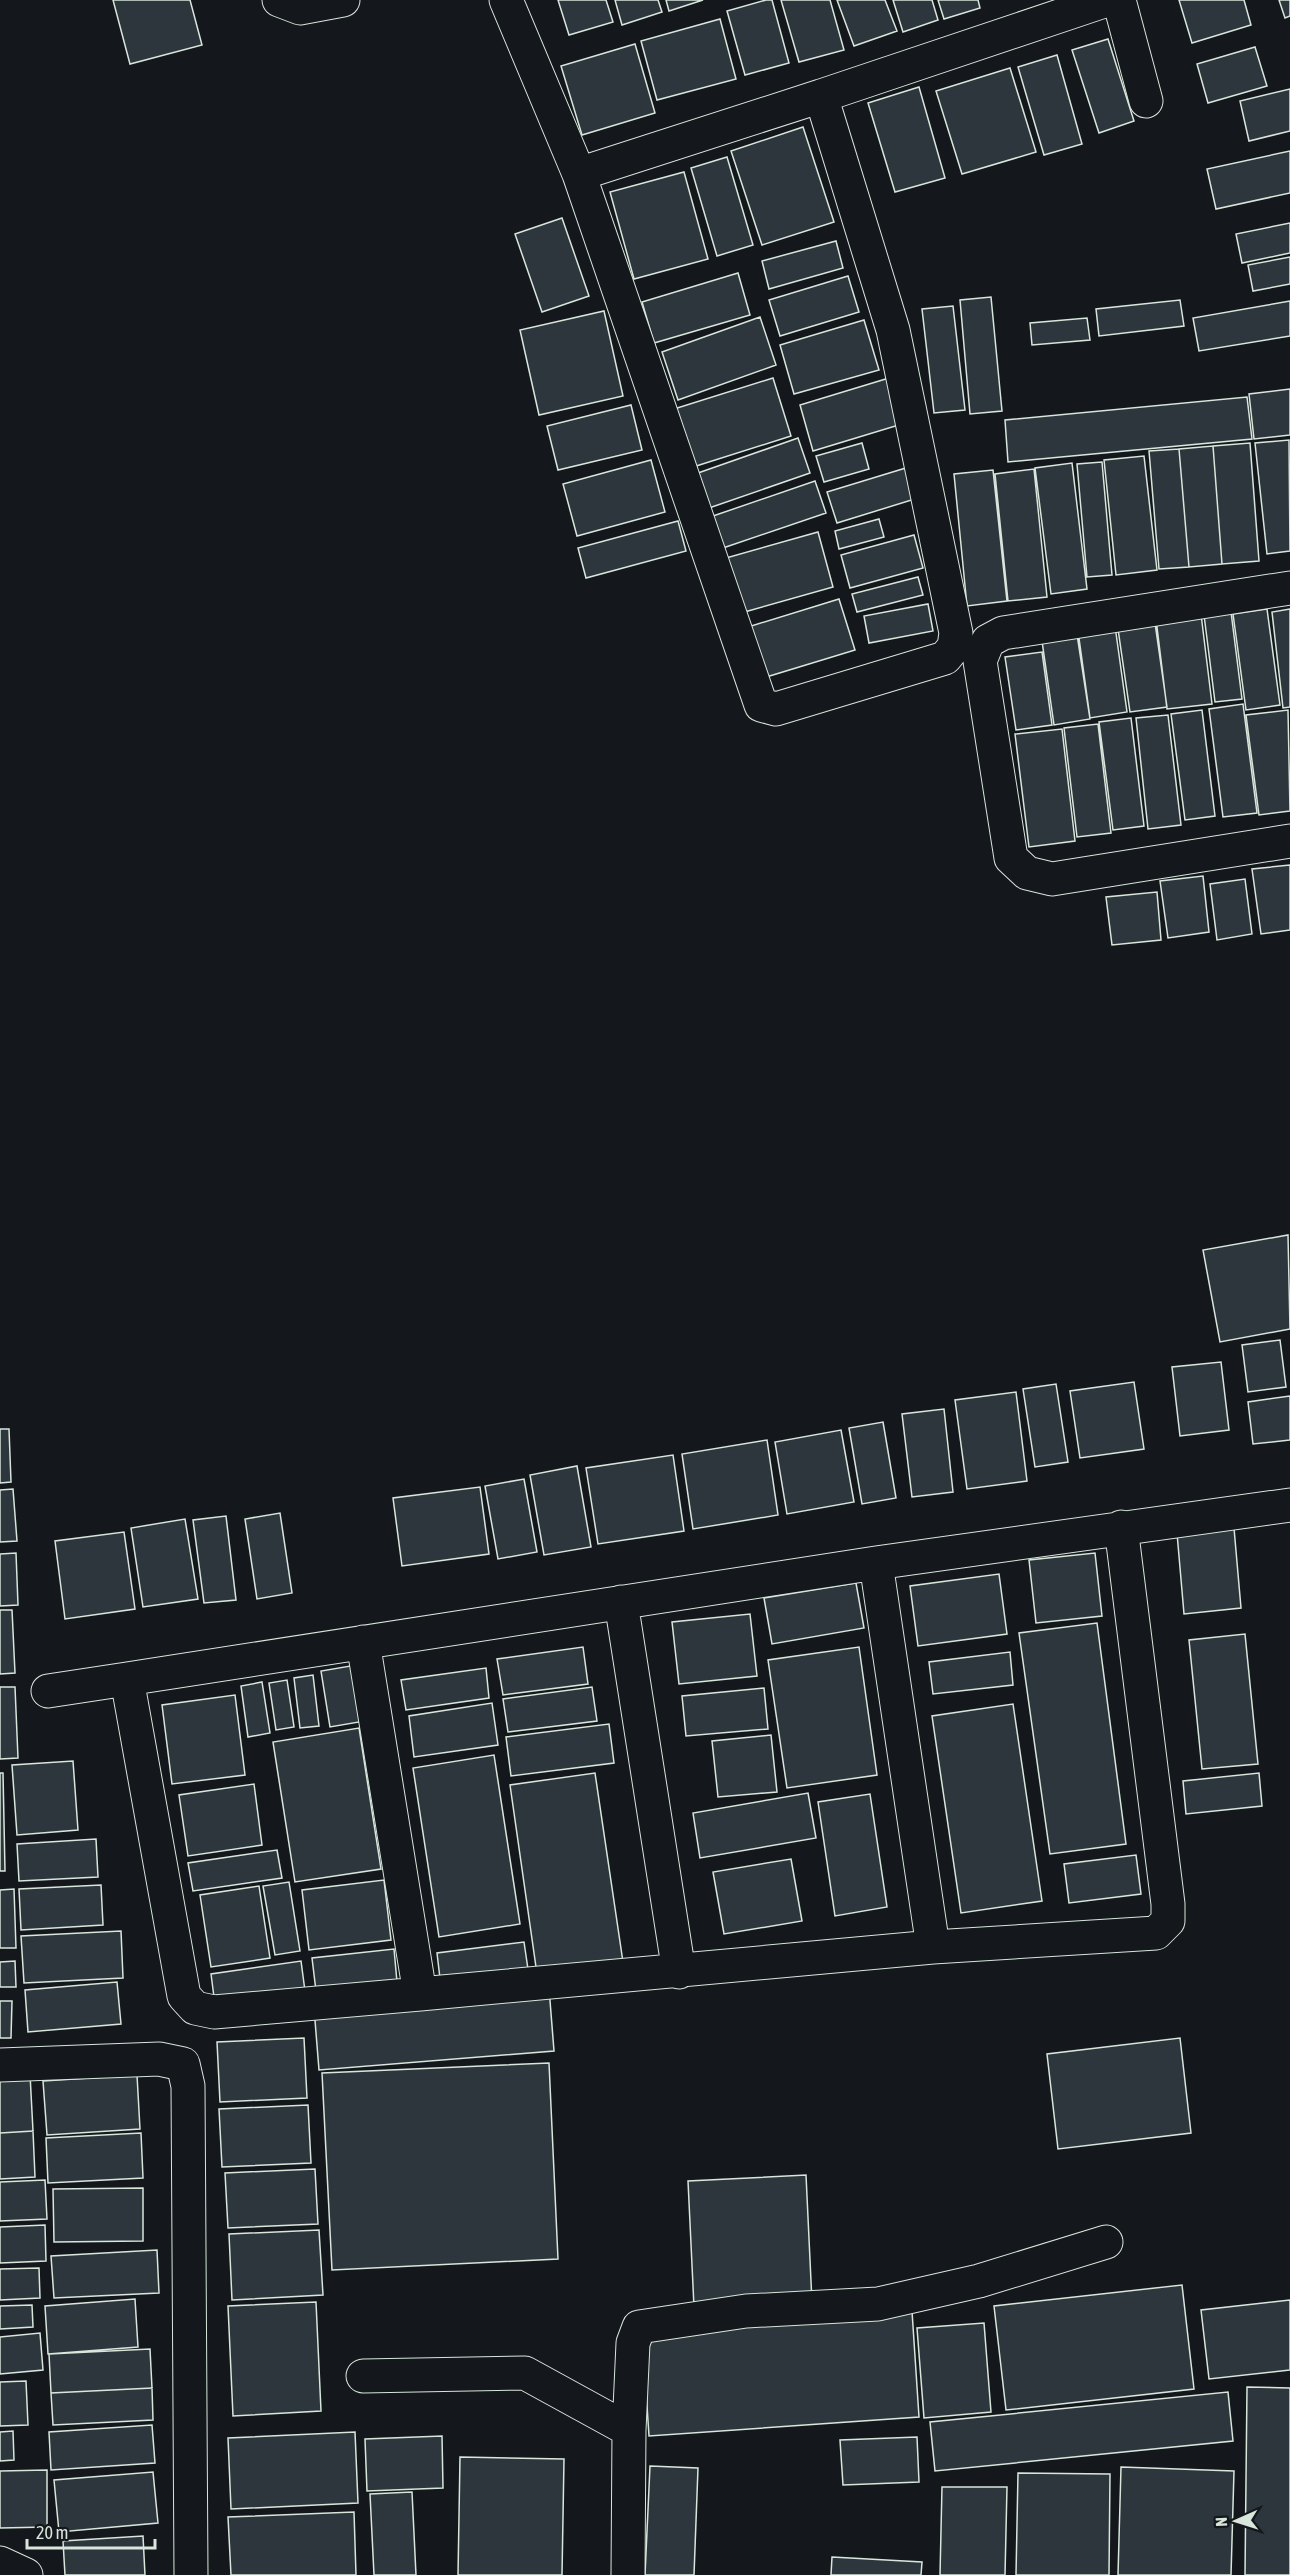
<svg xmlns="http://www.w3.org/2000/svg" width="1290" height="2575" font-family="'Asap Condensed',sans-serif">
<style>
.building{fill:#2c363c;stroke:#d8e6dc;stroke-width:1.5}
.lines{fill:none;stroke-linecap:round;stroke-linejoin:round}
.minor-casing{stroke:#d8e6dc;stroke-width:35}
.minor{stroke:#14181c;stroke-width:33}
</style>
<rect width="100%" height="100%" fill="#14181c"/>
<path class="building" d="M113,0H190L202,45L130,64Z
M558,0H606L613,22L569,35Z
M615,0H658L662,12L622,25Z
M666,0H703L669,11Z
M766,0H772L789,63L745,75L727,11Z
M781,0H830L844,50L799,62Z
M837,0H885L897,31L854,46Z
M893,0H932L938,20L903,32Z
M938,0H978L980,8L944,19Z
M1179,0H1244L1251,25L1192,43Z
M1279,0H1290V16L1285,18Z
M720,19L736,79L657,100L641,41Z
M1108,39L1134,121L1099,133L1072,50Z
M635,44L655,113L582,135L561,66Z
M1255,47L1267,86L1208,103L1197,64Z
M1057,55L1082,144L1044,155L1018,67Z
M1010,68L1036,152L962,174L936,91Z
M919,87L945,178L895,192L868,103Z
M1290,89V131L1249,141L1240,101Z
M803,127L834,222L762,245L731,151Z
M1290,151V193L1216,209L1207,169Z
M727,157L753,245L717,256L691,168Z
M684,172L708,259L634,279L610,192Z
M562,218L589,296L542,312L515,234Z
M1290,223V253L1242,263L1236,234Z
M836,241L843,268L769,289L762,261Z
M1290,257V284L1253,291L1248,265Z
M738,273L750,315L654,343L642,302Z
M848,276L859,312L780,336L769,300Z
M991,297L1002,411L970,414L960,300Z
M1180,300L1184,326L1099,336L1096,309Z
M1290,301V336L1199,351L1193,318Z
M953,306L965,410L934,413L922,309Z
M604,311L623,396L539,415L520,330Z
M760,317L776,365L678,400L662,352Z
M1087,318L1090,340L1032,345L1030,323Z
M864,320L879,370L794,394L780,345Z
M773,378L791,436L693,467L674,409Z
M889,378L902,424L813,451L800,405Z
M1290,389V435L1254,439L1249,394Z
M1247,397L1252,439L1008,462L1005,420Z
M631,405L642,450L558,470L547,426Z
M798,438L810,473L709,508L698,473Z
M1289,440L1290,551L1267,554L1255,443Z
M862,443L869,469L824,482L816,456Z
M1250,443L1259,561L1222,564L1213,446Z
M1213,446L1222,564L1189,567L1179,449Z
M1179,449L1189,567L1159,569L1149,451Z
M1144,456L1157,570L1116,575L1104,460Z
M651,460L665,512L577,536L563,484Z
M1102,462L1112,575L1087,577L1077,464Z
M1072,463L1087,589L1051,594L1035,468Z
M909,467L918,498L837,523L827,492Z
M1034,469L1047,597L1008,601L995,474Z
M993,470L1007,601L967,606L954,474Z
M815,481L826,513L723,548L713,516Z
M879,519L884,537L839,549L835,531Z
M678,521L686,551L586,578L578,548Z
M818,532L833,587L741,613L726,558Z
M914,535L923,568L850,588L841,555Z
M918,577L923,595L857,612L852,594Z
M839,599L855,650L763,678L748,627Z
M928,604L933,631L869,643L864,616Z
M1267,609L1280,705L1246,710L1233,614Z
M1290,609V707L1283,708L1272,612Z
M1231,612L1242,699L1215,702L1204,615Z
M1201,614L1212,704L1167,709L1156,619Z
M1155,623L1167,707L1130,712L1118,629Z
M1115,626L1127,712L1090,718L1078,631Z
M1076,628L1090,719L1054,725L1041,634Z
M1042,652L1052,725L1016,730L1005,657Z
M1243,704L1257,813L1223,817L1209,709Z
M1202,710L1215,816L1185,820L1171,714Z
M1288,710L1290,811L1259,815L1246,715Z
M1168,715L1181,825L1148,829L1136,718Z
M1131,718L1144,826L1113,830L1099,722Z
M1098,724L1111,833L1077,837L1064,728Z
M1062,729L1075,841L1029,847L1015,734Z
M1290,865V930L1261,934L1252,869Z
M1203,876L1209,932L1168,938L1160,881Z
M1245,879L1252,934L1217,940L1210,884Z
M1157,892L1161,940L1112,945L1106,897Z
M1288,1235L1290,1329L1220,1342L1203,1250Z
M1280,1340L1286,1387L1248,1392L1242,1345Z
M1221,1362L1229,1430L1180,1436L1172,1367Z
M1134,1382L1144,1449L1080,1458L1070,1391Z
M1056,1384L1068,1462L1035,1467L1023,1389Z
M1016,1392L1027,1481L967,1489L955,1400Z
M1290,1396V1440L1253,1444L1248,1402Z
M944,1409L953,1492L912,1497L902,1414Z
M883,1422L896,1498L862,1504L849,1428Z
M0,1429H9L11,1482L0,1483Z
M841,1430L854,1502L787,1514L775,1442Z
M767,1440L778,1515L693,1529L682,1454Z
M673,1455L684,1531L598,1544L586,1468Z
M577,1466L591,1547L544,1555L530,1475Z
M524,1479L537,1552L498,1559L485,1486Z
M480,1487L489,1554L402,1566L393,1498Z
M13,1489L17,1541L0,1542V1490Z
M280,1513L292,1593L257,1599L245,1519Z
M226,1516L236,1600L204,1603L193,1520Z
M185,1519L198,1599L143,1607L131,1528Z
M1234,1528L1241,1608L1184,1614L1177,1533Z
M124,1532L135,1609L65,1619L55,1541Z
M16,1553L18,1605L0,1606V1554Z
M1095,1553L1102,1616L1036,1623L1029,1560Z
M999,1574L1007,1634L918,1646L910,1586Z
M856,1583L864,1628L772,1644L764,1598Z
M0,1610H12L15,1673L0,1674Z
M750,1614L757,1676L679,1684L672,1622Z
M1097,1623L1126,1844L1050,1854L1019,1633Z
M1245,1634L1258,1764L1202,1769L1189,1640Z
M583,1647L588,1684L503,1695L497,1659Z
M859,1647L877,1775L787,1788L768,1660Z
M1010,1652L1013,1685L933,1694L929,1662Z
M356,1665L365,1721L330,1727L321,1671Z
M486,1668L489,1698L406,1710L401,1680Z
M313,1675L319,1726L300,1728L294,1678Z
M287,1680L294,1727L276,1730L269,1683Z
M262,1682L270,1733L248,1737L241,1686Z
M0,1687H15L18,1758L0,1759Z
M592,1687L597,1721L508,1732L503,1699Z
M764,1688L768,1729L686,1736L682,1696Z
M235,1695L245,1775L172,1784L162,1705Z
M492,1703L498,1745L414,1757L409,1716Z
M1013,1704L1042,1901L961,1913L932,1716Z
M609,1724L614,1763L511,1776L506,1737Z
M359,1728L381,1869L295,1882L273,1742Z
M771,1735L777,1792L718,1797L712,1741Z
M494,1755L520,1924L439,1937L413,1768Z
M73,1761L78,1830L17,1835L12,1765Z
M0,1773H3L5,1871H0Z
M595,1773L623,1962L537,1974L510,1785Z
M1259,1773L1262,1806L1186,1814L1183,1781Z
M254,1784L262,1845L188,1856L179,1795Z
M808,1793L816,1838L700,1858L693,1813Z
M870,1794L887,1907L835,1916L818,1802Z
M96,1839L98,1877L19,1881L17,1844Z
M277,1850L282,1878L193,1891L188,1863Z
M1136,1855L1141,1894L1069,1903L1064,1864Z
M791,1859L802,1921L724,1934L713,1872Z
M384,1880L391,1940L309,1950L302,1890Z
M289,1882L300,1951L275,1955L263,1886Z
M101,1885L103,1925L21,1930L19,1889Z
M259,1886L270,1958L211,1967L200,1895Z
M14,1889L16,1948H0V1890Z
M121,1931L123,1978L24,1983L21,1936Z
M524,1942L529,1976L441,1987L437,1953Z
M394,1949L397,1982L316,1991L312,1958Z
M15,1961L16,1987H0V1962Z
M301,1961L305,1991L215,2005L211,1974Z
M117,1982L121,2024L28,2032L25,1990Z
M549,1988L554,2051L319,2070L314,2008Z
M0,2001H12L11,2038H0Z
M304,2038L307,2098L220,2102L217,2042Z
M1180,2038L1191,2133L1058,2149L1047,2054Z
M549,2063L558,2259L332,2270L322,2073Z
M30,2074L33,2131L0,2133V2076Z
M137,2075L140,2129L47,2135L43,2081Z
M308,2105L311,2163L222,2167L219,2109Z
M33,2131L35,2177L0,2179V2133Z
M141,2133L143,2178L48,2183L46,2138Z
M315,2169L318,2224L228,2228L225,2173Z
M806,2175L812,2302L694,2307L688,2181Z
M45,2180L47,2219L0,2221V2182Z
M143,2188V2241L54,2242L53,2189Z
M45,2225L46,2261L0,2263V2227Z
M319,2230L323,2295L232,2300L229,2234Z
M157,2250L159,2293L54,2298L51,2256Z
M39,2268L40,2298L0,2300V2269Z
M1182,2285L1194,2389L1006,2410L994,2306Z
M135,2299L138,2347L48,2354L45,2306Z
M1290,2300V2370L1209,2379L1201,2310Z
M316,2302L321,2411L233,2416L228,2306Z
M32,2305L33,2327L0,2329V2306Z
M912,2311L919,2417L649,2436L642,2329Z
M984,2323L991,2412L924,2418L917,2328Z
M40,2333L43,2370L0,2374V2337Z
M150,2349L152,2388L51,2393L49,2354Z
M26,2381L28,2425L0,2426V2382Z
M1247,2387L1290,2388V2575H1245Z
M152,2388L153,2420L53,2425L51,2393Z
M1228,2392L1233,2441L935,2471L930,2422Z
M152,2425L155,2463L51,2470L49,2432Z
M13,2431L14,2460L0,2461V2432Z
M355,2432L358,2503L231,2509L228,2438Z
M442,2436L443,2488L367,2491L365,2439Z
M917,2437L919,2482L843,2485L840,2440Z
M460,2457L564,2459L562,2575H458Z
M650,2466L698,2468L694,2575H645Z
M1121,2467L1234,2471L1231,2575H1118Z
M47,2470V2527L0,2528V2471Z
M153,2472L158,2523L59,2532L54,2480Z
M1018,2473L1110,2474L1109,2575H1016Z
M942,2487H1007L1005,2575H940Z
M412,2492L416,2575H374L370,2494Z
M354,2512L356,2575H231L228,2517Z
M143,2536L145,2575H65L63,2541Z
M832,2557L922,2562L921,2575H831Z"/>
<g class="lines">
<g class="minor-casing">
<path id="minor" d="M279,0L300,8L343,0
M506,0L579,174L761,705L776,709L945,658L954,647L956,633L893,330L821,96L1107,0
M1119,0L1146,101
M579,174L821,96
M1290,588L1003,633L988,641L980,661L1011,858L1027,873L1052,879L1290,841
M876,1563L933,1947
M621,1602L679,1972
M363,1642L420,1994L933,1947L1156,1933L1168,1921V1904L1121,1527
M48,1691L127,1679
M420,1994L214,2012L195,2008L184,1996L127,1679L876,1563L1290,1505
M0,2065L159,2059L183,2064L188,2086L191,2575
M363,2376L525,2373L629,2430
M0,2563L26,2575
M628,2575L629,2430L633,2343L639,2327L746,2311L878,2304L979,2281L1106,2242"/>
</g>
<use href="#minor" class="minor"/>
</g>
<g transform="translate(1236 2521) rotate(267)" stroke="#14181c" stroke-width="4.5" paint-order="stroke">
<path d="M0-4.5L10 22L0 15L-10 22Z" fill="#d8e6dc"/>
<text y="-9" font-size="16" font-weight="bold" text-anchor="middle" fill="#d8e6dc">N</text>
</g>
<path d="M27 2539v9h128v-9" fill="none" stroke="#d8e6dc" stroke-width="3"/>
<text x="36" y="2539" font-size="18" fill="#d8e6dc" stroke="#14181c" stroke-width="4.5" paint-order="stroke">20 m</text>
</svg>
